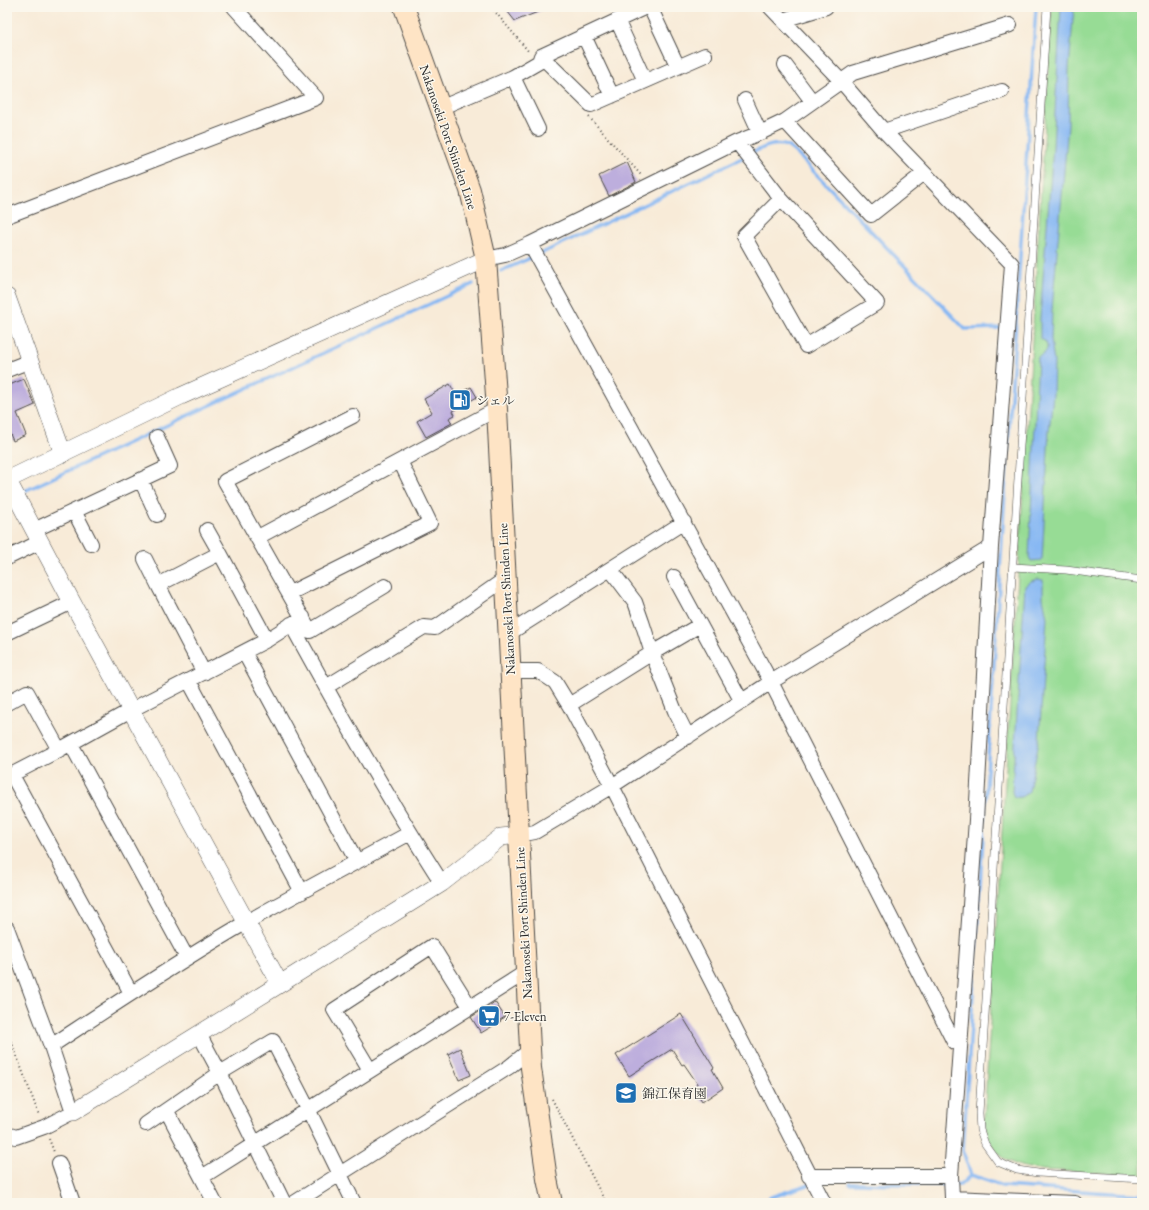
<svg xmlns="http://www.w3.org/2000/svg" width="1149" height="1210" font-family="'EB Garamond','Noto Serif JP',serif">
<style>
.green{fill:#97dc95;stroke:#618460}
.water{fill:#87b8f3;stroke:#59728f}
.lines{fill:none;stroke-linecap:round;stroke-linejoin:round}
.stream{stroke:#87b8f3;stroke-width:3.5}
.building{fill:#bdaedd}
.service-casing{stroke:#4a4845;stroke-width:8}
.minor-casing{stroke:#4a4845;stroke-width:16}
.tertiary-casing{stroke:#4a4845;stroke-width:18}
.secondary-casing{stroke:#4a4845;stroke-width:22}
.path{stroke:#4a4845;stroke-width:2;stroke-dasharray:1 3;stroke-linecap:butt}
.service{stroke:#fff;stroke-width:7}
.minor{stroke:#fff;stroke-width:14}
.tertiary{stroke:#fff;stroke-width:17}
.secondary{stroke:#fee4c5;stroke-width:20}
.labels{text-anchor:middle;stroke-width:3;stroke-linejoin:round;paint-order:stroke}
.street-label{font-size:13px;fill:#2b2b2b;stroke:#fbf7ec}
.poi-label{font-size:13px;fill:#2b2b2b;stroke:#fbf7ec;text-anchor:start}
</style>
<rect width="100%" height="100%" fill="#fbf7ec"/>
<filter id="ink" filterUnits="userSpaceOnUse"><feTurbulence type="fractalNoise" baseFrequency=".025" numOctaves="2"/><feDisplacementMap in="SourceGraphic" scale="8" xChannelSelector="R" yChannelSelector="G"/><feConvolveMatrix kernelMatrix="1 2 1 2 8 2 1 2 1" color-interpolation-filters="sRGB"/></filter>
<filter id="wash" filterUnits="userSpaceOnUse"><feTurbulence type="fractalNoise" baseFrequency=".012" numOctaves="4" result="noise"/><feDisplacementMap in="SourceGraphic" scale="16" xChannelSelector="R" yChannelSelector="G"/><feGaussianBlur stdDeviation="0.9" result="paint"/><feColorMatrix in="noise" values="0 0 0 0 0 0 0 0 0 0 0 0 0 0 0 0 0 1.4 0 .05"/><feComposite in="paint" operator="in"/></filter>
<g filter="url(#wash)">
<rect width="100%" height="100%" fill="#f8ebd8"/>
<path class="green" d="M1052,7H1142V1175L1042,1170C1008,1166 989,1155 984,1120L1019,559Z"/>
<path class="water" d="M1061,7H1074L1069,68L1068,125L1052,310L1051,339L1054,362L1053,395L1049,431L1042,560L1031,561L1029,557L1038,357C1046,354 1050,348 1045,341L1040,339V318L1053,147Z
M1038,579L1043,580V598L1047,618L1039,741L1029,791C1024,797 1022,798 1014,797L1012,792L1025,586C1029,582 1032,580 1038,579Z"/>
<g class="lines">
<path class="stream" d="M750,154C760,149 774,141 787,146C790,148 794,151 797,154L965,329L1004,328
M538,255L744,157
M501,271L533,257
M20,493L473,284
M971,1175L963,1151L1036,7
M971,1175L1002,1186L1142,1195
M850,1183L948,1185
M954,1185H960L971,1175
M762,1203L771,1197L810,1184"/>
</g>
<g id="blocks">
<path class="building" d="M504,7H548V8L515,21Z
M627,162L636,182L609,196L599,176Z
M24,379L35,405L17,413L26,435L13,441L7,427V386Z
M450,384L456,395L471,387L477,397L453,411L455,415L449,418L452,423L426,437L417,421L432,412L424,399Z
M495,1002L505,1017L500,1020L501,1021L481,1033L471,1017Z
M681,1014L714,1068L712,1069L723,1088L702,1102L695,1091L697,1083L684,1064L682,1065L672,1049L629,1076L616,1055Z
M460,1048L471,1075L459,1080L448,1054Z"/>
</g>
</g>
<g filter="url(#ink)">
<use href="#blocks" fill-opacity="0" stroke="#4a4845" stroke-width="1"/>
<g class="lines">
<g class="service-casing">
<path id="service" d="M1047,7L979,1113L980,1130L985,1144L998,1162L1017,1170L1038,1173L1142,1179
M1013,567L1066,570L1142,580"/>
</g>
<g class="minor-casing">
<path id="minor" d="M650,7L678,67
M770,7L842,82L884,131L1012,264L991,547L976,820L951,1176L952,1198L1075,1203
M617,20L645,81
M783,20L826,7
M584,36L612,96
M541,56L591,105L705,55
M785,65L812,101
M513,77L538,129
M745,100L760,133
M440,108L513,77L539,62L541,56L646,7
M785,121L871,215L924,173
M884,131L1002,91
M737,142L781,199L877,303L806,346L744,236L781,199
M7,216L316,98L234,7
M530,244L771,682L954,1042L960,1045
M486,259L505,255L530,244L737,142L760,133L785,121L853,73L1010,25
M7,370L30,361
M353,416L225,481L310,631L385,586
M141,480L157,515
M74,511L91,544
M34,530L170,466L157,437
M207,530L220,553
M258,537L497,409
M7,558L40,542
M145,559L158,585
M610,569L635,602L642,622L652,653L675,711L688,737
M674,577L742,702
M290,593L430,523L400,461
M291,624C339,712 388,799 442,883
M7,633L72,602
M508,634L684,522
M244,652L357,862
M510,671H538L555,682L569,705L612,786L824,1203
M204,673L158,585L220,553L267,640
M189,681L302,892
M326,687L424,627L435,628L505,579
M7,703L27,692L59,750
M569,705L652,653L700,625
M71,744L187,958
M12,775L131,993
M7,777L59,750L131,710L267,640L303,617
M519,835L535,832L612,786L771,682L991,547
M7,928L51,1046L73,1112L44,1127L16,1137L7,1134
M199,1034L220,1073L284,1203
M51,1046C115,1004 179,961 245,923C300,892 355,863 410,833
M370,1070L334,1010L432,946L470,1007
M167,1111L215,1203
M146,1124L220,1073L273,1041L308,1109L354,1203
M59,1163L73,1203
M809,1176H951
M202,1177L526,972
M294,1203L509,1067L530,1050"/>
</g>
<g class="tertiary-casing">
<path id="tertiary" d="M7,297L63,454
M7,479L72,602L280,984
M7,480L181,396L486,259
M73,1112L280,984L442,883L501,837L519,835"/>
</g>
<g class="secondary-casing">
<path id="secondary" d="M404,7L470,190L486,259L497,409L531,1068L547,1179L552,1203"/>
</g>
<path class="path" d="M491,7L529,52
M589,117L641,175
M7,1030L39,1115
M552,1099L606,1203
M49,1139L54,1152"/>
<use href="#service" class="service"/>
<use href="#minor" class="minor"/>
<use href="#tertiary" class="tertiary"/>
<use href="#secondary" class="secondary"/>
</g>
</g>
<defs>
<g id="fuel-square" transform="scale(1.15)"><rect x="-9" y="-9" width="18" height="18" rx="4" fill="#1f6fb2" stroke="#fbf7ec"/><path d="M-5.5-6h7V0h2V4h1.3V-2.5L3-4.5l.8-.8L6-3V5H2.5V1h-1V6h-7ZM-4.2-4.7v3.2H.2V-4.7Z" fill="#fff"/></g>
<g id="supermarket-square" transform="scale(1.15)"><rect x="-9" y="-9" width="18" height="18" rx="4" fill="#1f6fb2" stroke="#fbf7ec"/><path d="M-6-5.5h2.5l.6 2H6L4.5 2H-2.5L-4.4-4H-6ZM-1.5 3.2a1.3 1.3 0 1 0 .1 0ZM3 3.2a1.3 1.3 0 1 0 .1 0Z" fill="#fff"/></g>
<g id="school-square" transform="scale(1.15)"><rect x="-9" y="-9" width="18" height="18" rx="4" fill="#1f6fb2" stroke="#fbf7ec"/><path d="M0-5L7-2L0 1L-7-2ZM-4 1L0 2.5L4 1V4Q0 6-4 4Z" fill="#fff"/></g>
</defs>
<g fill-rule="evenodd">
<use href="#fuel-square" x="460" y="400"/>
<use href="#supermarket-square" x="489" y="1016"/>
<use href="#school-square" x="626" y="1093"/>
</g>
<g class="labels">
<g class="street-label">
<text transform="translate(449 137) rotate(71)" y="5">Nakanoseki Port Shinden Line</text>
<text transform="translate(506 599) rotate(-93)" y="5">Nakanoseki Port Shinden Line</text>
<text transform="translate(523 923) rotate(-93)" y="5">Nakanoseki Port Shinden Line</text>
</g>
<g class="poi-label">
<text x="476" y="405">シェル</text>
<text x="504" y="1021">7-Eleven</text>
<text x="642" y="1098">錦江保育園</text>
</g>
</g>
<rect width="1149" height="1210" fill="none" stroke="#fbf7ec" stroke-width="24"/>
</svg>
